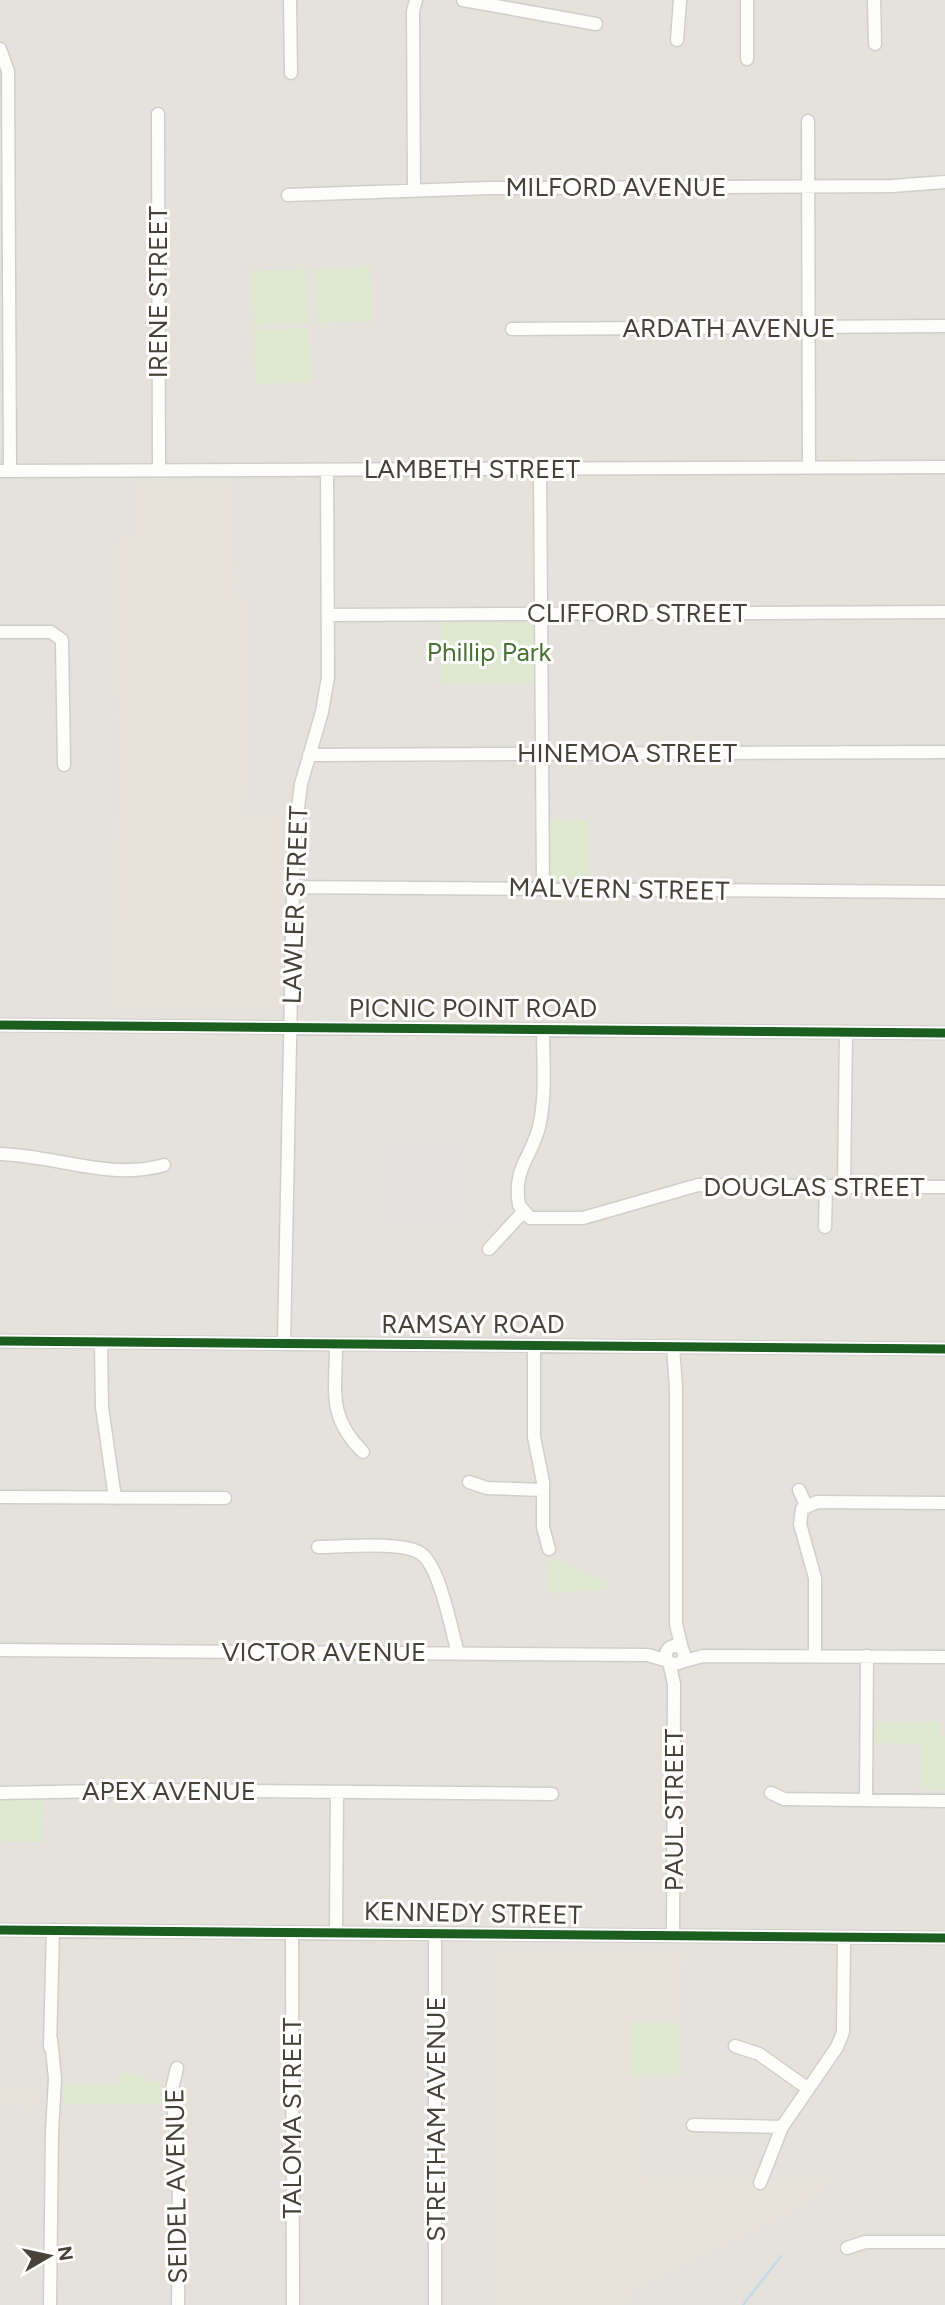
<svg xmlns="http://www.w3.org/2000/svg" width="945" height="2305" font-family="Figtree,sans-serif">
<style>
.residential{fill:#e5e2dc}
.industrial{fill:#e3e0dd}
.education{fill:#e7e3da}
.green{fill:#dee9d0}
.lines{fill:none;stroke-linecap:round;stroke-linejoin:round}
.stream{stroke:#c3d9ea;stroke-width:2.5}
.minor-casing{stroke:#d0ceca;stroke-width:15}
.minor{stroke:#fdfdfc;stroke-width:12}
.cycleway-casing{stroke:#fff;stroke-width:13}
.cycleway{stroke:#1b5e20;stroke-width:9}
.labels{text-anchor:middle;stroke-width:6;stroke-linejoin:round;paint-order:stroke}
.street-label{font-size:26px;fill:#47423a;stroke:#fff}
.park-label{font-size:26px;fill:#497233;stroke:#fff}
</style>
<rect width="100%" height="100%" fill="#f2f0ed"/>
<path class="residential" d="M0,0H945V2305H0Z"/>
<path class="industrial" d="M384,1140L469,1141L468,1226L383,1225Z"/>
<path class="education" d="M136,485H234L235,603H250V737L241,816L282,817L280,1010L113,1008L118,786L116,539H138Z
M497,1950L683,1951L681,2079L640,2080L641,2179L834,2180L790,2214L630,2290L626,2305H499Z
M0,2089L37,2090V2107L0,2106Z"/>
<path class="green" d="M370,267L372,321L318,323L316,269Z
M306,269L308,323L254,325L252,271Z
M308,328L310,382L256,384L254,330Z
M443,620L529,622L535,632L536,684H443Z
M548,821H589V881L555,880L549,875Z
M556,1559L598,1579H605V1589L549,1593V1562Z
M877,1722H940V1735H945V1790H923V1744L876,1743Z
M43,1797L42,1842L0,1841V1798Z
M632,2023H678V2075H632Z
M121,2072L161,2083L164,2104H65V2084L121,2085Z"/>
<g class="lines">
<path class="stream" d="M743,2305L781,2256"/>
<g class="minor-casing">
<path id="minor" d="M290,0L291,73
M463,0L596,24
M747,0V59
M874,0L875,44
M677,40L680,0
M0,49L8,71L10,471
M158,114L159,470
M808,121L809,467
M414,190L413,11L416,0
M288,195L489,188L892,186L945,182
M512,329L945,326
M540,469L543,888
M0,471L945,467
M328,615L945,612
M0,632H51L62,640L64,765
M309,755L945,752
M292,887L945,892
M0,1025L945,1033
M543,1030C543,1060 546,1093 540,1122C535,1154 512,1166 519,1205L530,1218H583L698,1185L945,1187
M0,1154C53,1155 111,1181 164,1165
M844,1186L846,1032
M825,1227L826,1186
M489,1249L523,1212
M0,1341L945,1349
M101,1342L102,1407L115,1498
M284,1344L294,841L301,784L322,712L328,677L327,470
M336,1344C336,1392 327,1416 363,1452
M534,1346V1437L543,1482V1527L549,1549
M673,1347L676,1387V1624L682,1649
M469,1482L487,1488L543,1490
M799,1490L806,1505
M0,1497L225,1498
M318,1547C341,1547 402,1541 420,1553C440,1565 451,1630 458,1653
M666 1655a9 9 0 1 1 18 0a9 9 0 1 1-18 0Z
M0,1650L648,1655L668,1661
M815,1656V1578L800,1524L802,1509L817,1502L945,1503
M669,1662L674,1684L673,1936
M681,1662L703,1656L945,1657
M0,1793L153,1790L552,1794
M771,1793L784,1799L945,1801
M866,1800L867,1656
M0,1930L945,1938
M292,1932L293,2305
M336,1932L337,1792
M435,1933V2305
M735,2046L759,2054L807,2088
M50,2047L53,1930
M177,2068L172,2089L179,2174L178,2305
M693,2125L782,2127
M760,2183L782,2127L837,2047L843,2032L844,1938
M847,2248L865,2242H945
M50,2305L52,2131L55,2079L51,2039"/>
</g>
<use href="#minor" class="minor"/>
<g class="cycleway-casing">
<path id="cycleway" d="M0,1025L945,1033
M0,1341L945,1349
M0,1930L945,1938"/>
</g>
<use href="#cycleway" class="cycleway"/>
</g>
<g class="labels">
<g class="street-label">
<text x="616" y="196">MILFORD AVENUE</text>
<text transform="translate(158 292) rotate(-90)" y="9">IRENE STREET</text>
<text x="729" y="337">ARDATH AVENUE</text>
<text x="472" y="478">LAMBETH STREET</text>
<text x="637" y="622">CLIFFORD STREET</text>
<text x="627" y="762">HINEMOA STREET</text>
<text transform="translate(619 889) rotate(1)" y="9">MALVERN STREET</text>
<text transform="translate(295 905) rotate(-88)" y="9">LAWLER STREET</text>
<text x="473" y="1017">PICNIC POINT ROAD</text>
<text x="814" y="1196">DOUGLAS STREET</text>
<text x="473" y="1333">RAMSAY ROAD</text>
<text x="324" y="1661">VICTOR AVENUE</text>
<text x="169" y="1800">APEX AVENUE</text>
<text transform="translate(674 1810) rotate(-90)" y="9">PAUL STREET</text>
<text transform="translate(473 1913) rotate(1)" y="9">KENNEDY STREET</text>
<text transform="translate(292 2118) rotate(-90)" y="9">TALOMA STREET</text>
<text transform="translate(436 2119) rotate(-90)" y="9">STRETHAM AVENUE</text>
<text transform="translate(176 2186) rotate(-91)" y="9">SEIDEL AVENUE</text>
</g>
<g class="park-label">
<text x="489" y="661">Phillip Park</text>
</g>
</g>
<g transform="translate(49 2256) rotate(81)" stroke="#ffffff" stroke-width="5" paint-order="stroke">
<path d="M0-5L12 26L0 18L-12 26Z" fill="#47423a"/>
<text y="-10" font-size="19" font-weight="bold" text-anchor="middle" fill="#47423a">N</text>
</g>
</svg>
